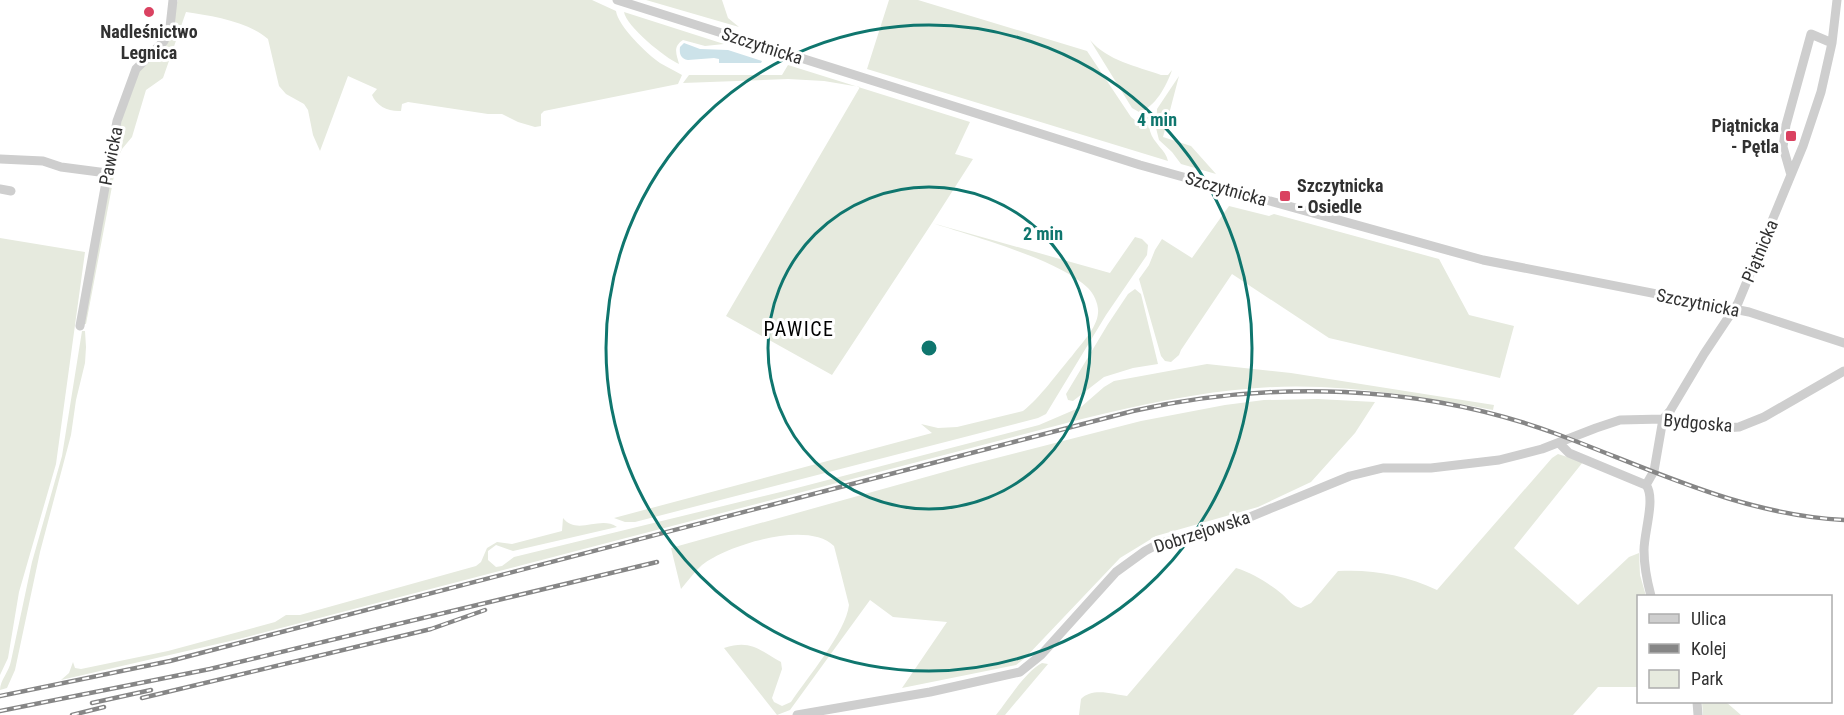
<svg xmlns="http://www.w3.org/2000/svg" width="1844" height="715" font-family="'Roboto Condensed',sans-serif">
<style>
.green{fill:#e6eade}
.water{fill:#cce2e9}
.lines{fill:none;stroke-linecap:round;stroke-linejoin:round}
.minor{stroke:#cecece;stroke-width:9}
.rail-casing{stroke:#868686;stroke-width:4.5}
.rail{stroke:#fff;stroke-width:2;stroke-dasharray:7;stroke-linecap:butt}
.ring{fill:none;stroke:#0f766e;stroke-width:3}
.poi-dot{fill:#da4261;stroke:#fff;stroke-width:2}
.labels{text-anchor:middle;stroke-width:6;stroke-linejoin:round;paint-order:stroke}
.poi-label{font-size:18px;font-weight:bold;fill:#313131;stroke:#fff}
.street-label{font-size:18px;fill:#313131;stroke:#fff}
.neighbourhood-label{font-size:20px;letter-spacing:1.5px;fill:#000;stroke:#fff}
.centre{fill:#0f766e;stroke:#fff;stroke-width:3}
.ring-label{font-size:18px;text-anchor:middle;font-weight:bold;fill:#0f766e;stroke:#fff;stroke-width:6;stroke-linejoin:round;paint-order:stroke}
</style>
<rect width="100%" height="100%" fill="#fff"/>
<path class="green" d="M178,0H592L616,11C618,26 647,54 660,63C667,67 675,71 682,75L678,84L544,111L541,114V126L535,127L518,122L502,114H488L408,102L402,104L401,111C389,112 376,106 372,95L377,89L348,76L320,151L313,135L308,110L304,104L286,94L279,86L268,39C247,21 212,16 186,12L163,78L146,90L132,137L122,149L117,160L86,324H83L117,137L127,100L139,71L159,50Z
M646,0H722L728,18L739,27Z
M889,0H918L1087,51L1131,117L1136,121L1144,117H1150C1151,121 1149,127 1150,131C1153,143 1166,150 1168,161L867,69Z
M624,12L724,44L705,46L683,40C672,47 677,55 679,64C665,58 626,26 624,12Z
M1090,40C1108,61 1136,66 1161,75H1168L1172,70C1167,85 1155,108 1139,112L1132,108Z
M788,65L970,122L955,154L973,159L932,223L1110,273L1135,237L1142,239L1148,245L1147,255L1106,315L1046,414L1038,418L635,522H625L614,518L932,433L921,424L938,428L957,427L1023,411C1040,398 1058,372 1072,356C1081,344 1097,328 1098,313C1099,305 1094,294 1088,288C1060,260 972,236 932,223L832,375L726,316L860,87L824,81L788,79L683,83L689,75H782Z
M1179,76L1163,137L1191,146L1216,174L1181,164L1172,152L1159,140L1156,128L1157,109Z
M1229,206L1269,216L1274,214L1439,259L1469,315L1514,326L1500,378L1329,338L1232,274L1181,350L1179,355L1171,362L1165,361L1161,356L1139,279L1149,265L1155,250L1162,239L1192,258Z
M0,238L85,252L56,464L19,592L8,658L0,675Z
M1135,289L1141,294L1158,364L1133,368L1104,377L1073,401L1068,400L1066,394L1108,324L1128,294Z
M82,331H85L86,347L85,363L76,400L71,435L40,552L15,670L7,688L0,690C0,680 9,672 11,661L32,562L62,456Z
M1207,364L1291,373L1494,405L1493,410C1415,396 1337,382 1257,388C1198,392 1140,405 1082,419L239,639L61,680L69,673L73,662L75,668L81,669L168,651L275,622L286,615H300L476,566L481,562L487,548L497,542L512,544L562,531L563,518C577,536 600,515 617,527L513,551L496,545L488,551V560L496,567L502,566L514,557L793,489L1039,425L1081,407L1104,387L1114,381Z
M1318,399L1375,402L1355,433L1311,482L1258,507L1156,536L1120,558L1025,658L1016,665L902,688L947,622L893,617L870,600L790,710L777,715L724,648C751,639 759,650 781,662L782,669L772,698L774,702L782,706L791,702C807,678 846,632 849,605L834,546C807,520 728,545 702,565C694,572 688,581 681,589L671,548L969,465L1141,421L1225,405L1264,400Z
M1558,454L1583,462L1514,548L1578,605L1629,557L1639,553L1640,575L1646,596H1638V687H1598L1573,715H1079L1081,699C1092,687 1113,694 1127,696L1236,568C1253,573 1268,583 1282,594C1289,600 1292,606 1301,608L1311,603L1338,571C1372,569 1406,575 1437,590L1552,458Z
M1042,663L1048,664L1005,715H996C1009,699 1025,672 1042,663Z
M1702,702H1726L1741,715H1703Z"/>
<path class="water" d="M684,43L700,49L728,50L762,61L761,63H719V59L714,58L688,60C681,59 679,54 680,47Z"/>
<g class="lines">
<path class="minor" d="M617,0L1140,165L1483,260L1749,312L1844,343
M0,159L43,161L61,167L107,173
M1791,175L1783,147L1786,125L1811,34L1832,43
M0,189L11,191
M80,326L117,121L136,69L164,41L170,27L173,0
M1559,443L1569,453L1646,485
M1646,485L1654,471L1663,419L1670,411L1704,354L1738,303L1803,146L1821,92L1832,43L1837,0
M1646,485C1656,498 1644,532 1644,550C1644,566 1647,581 1651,596
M1697,702L1698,715
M797,715L930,692L1020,672L1041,655L1116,572L1145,551L1158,544L1245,519L1350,476L1383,468H1431L1499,460L1542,449L1596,428L1620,420L1663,419L1725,428L1739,427L1764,417L1844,371"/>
<g class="rail-casing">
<path id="rail" d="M0,696L170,661L1133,411C1270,380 1420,384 1554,433C1649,468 1741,515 1844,520
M142,698L431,629L485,610
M92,703L151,690
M0,711L210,669L657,562
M72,715L104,707"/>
</g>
<use href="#rail" class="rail"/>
</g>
<g class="ring">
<circle cx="929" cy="348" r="161"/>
<circle cx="929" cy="348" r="323"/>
</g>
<g class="poi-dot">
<circle cx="149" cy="12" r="6"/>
<rect x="1785" y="130" width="12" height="12" rx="3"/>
<rect x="1279" y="190" width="12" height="12" rx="3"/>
</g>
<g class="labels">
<g class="poi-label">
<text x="149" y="38">Nadleśnictwo<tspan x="149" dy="21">Legnica</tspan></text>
<text x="1779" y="132" text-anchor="end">Piątnicka<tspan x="1779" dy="21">- Pętla</tspan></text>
<text x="1297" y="192" text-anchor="start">Szczytnicka<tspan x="1297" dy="21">- Osiedle</tspan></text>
</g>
<g class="street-label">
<text transform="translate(762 46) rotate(18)" y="6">Szczytnicka</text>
<text transform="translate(111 156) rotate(-79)" y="6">Pawicka</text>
<text transform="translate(1226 189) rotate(16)" y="6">Szczytnicka</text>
<text transform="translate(1760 251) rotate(-67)" y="6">Piątnicka</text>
<text transform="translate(1698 303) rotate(11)" y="6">Szczytnicka</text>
<text transform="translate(1698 423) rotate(5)" y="6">Bydgoska</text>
<text transform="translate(1202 532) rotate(-18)" y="6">Dobrzejowska</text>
</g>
<g class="neighbourhood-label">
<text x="799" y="336">PAWICE</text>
</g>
</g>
<circle cx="929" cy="348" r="9" class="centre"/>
<g class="ring-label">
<text x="1157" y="126">4 min</text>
<text x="1043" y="240">2 min</text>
</g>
<rect x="1637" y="595" width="195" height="108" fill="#ffffff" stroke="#adadad" stroke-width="1.5"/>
<rect x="1649" y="614" width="30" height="9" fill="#cecece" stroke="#adadad" stroke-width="1.5"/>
<text x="1691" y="625" font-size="18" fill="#313131">Ulica</text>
<rect x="1649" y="644" width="30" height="9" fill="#868686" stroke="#adadad" stroke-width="1.5"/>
<text x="1691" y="655" font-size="18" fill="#313131">Kolej</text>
<rect x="1649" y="670" width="30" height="18" fill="#e6eade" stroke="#adadad" stroke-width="1.5"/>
<text x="1691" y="685" font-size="18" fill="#313131">Park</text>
</svg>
